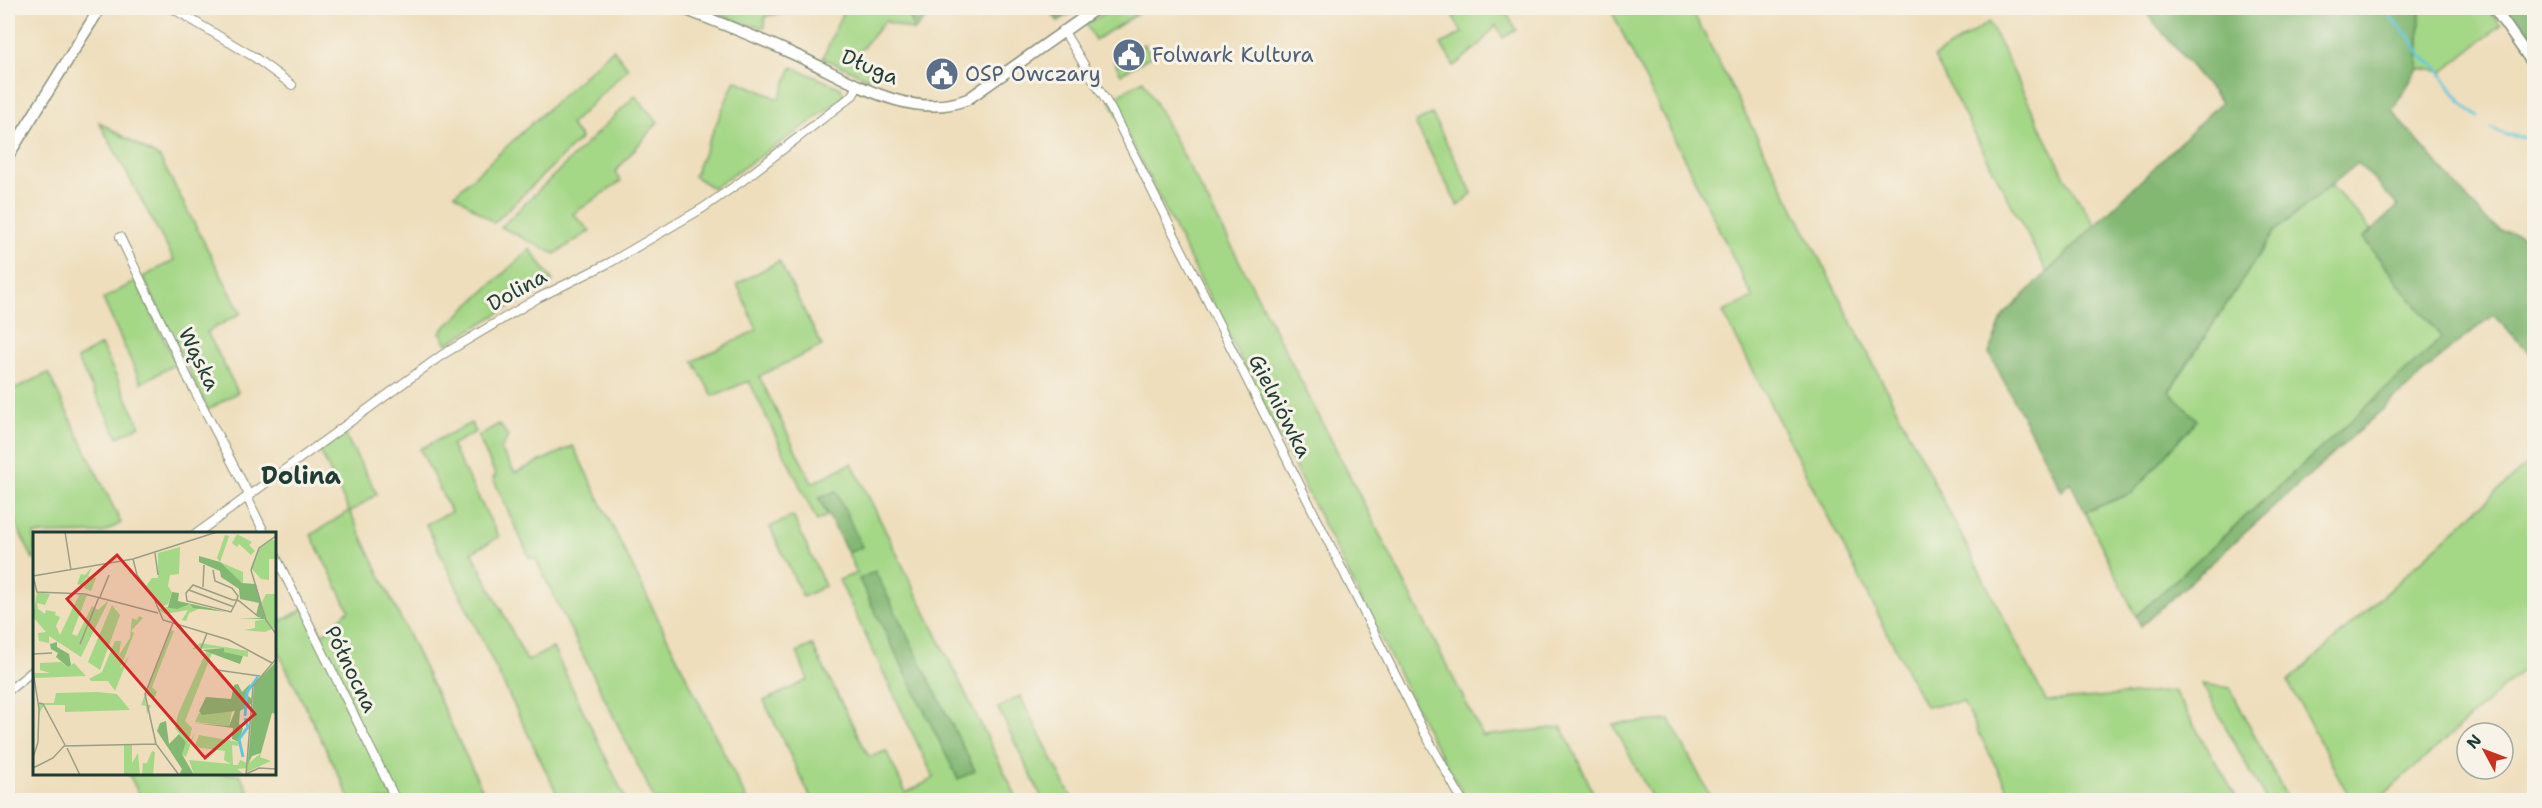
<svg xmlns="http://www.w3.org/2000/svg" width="2542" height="808" font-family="'Shantell Sans',sans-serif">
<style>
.green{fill:#a4d786;stroke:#628a5d;stroke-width:1.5}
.forest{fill:#83b873;stroke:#517a54;stroke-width:1.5}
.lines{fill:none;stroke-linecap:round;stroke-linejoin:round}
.stream{stroke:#5fc8dc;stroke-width:3}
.street-casing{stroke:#868e78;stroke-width:10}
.secondary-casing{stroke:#868e78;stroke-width:13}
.street{stroke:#fff;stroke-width:8}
.secondary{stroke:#fff;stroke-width:10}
.labels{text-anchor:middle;stroke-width:6;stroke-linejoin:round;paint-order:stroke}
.service-label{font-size:21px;fill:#4e5e75;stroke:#f7f3e8;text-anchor:start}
.street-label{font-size:21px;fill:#1f3d34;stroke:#f7f3e8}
.quarter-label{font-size:24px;font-weight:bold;fill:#1f3d34;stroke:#f7f3e8}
.inset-river{fill:none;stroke:#5fc8dc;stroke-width:3}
.inset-road{fill:none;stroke:#9b9e86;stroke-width:1.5}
.view{fill:#d62828;fill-opacity:0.15;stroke:#d62828;stroke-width:3}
.inset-edge{fill:none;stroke:#1f3d34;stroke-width:3}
</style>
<rect width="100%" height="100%" fill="#f7f3e8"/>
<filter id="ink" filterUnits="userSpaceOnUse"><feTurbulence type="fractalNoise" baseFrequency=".0167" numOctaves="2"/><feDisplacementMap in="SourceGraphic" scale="12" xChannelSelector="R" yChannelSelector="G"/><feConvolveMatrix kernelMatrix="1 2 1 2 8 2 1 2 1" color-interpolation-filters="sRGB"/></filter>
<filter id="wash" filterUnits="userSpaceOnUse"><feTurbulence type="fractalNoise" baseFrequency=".008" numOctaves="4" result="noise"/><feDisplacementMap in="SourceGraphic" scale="24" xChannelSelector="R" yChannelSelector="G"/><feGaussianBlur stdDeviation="1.35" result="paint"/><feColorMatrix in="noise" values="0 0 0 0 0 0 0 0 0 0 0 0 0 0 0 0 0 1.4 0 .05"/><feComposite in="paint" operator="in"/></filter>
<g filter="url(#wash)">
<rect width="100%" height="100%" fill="#eedebc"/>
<path class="green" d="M702,8H824L765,16V27L747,25Z
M843,8H908L914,31L885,21L854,58L871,73L867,78L823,58L844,9Z
M1114,8H1131L1136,15L1095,40L1086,24Z
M1466,8H1511L1507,14L1516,30L1503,38L1496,25L1478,46L1454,66L1441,44L1462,33L1453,16Z
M1610,8H1691L2046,701L2174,691L2238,800H2013L1963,702L1925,706L1723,312L1753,298Z
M2420,8H2487L2501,25L2443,72L2418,68Z
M1989,22L2066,179L2095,225L2047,272L1934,57Z
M1144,44L1151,56L1121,74L1114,61Z
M613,49L628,68L570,125L581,138L494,223L455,194Z
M792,67L841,88L844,97L799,130L713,188L694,176L735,80L779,99Z
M1143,80L1228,239L1483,736L1562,727L1594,794L1583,800H1467L1432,740L1110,100Z
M635,96L658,122L615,172L621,181L573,214L590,231L555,254L501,227Z
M1432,114L1472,193L1458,206L1415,123Z
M99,122L160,158L241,313L207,332L238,392L208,410L143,277L174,260Z
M2330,184L2371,230L2363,238L2442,338L2136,616L2085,512L2132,493L2196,420L2169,392L2274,232Z
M530,249L553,281L447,344L440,332Z
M779,261L822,346L759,376L812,483L852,463L1018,800H812L764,701L808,680L797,652L812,645L869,757L886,751L906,793L934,778L839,580L857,573L848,553L862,546L819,498L827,516L817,521L749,381L713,396L693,361L757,330L737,284Z
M136,281L176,364L141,383L103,299Z
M101,345L140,426L118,437L77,359Z
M48,373L121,523L103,533L34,534V561L8,508V392Z
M471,423L476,432L451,445L499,537L472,552L527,661L553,648L626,800H560L426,524L451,512L420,449Z
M499,424L508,436L501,450L515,473L573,446L747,800H655L535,558L530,559L493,478L496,476L478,436Z
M344,433L377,494L350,512L487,800H351L275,645V624L308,607L322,635L349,610L311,535L349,511L320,451Z
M2534,458V660L2378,800H2351L2288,682Z
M793,516L825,586L803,597L770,527Z
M2202,684L2230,688L2288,800H2266Z
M1020,696L1073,800H1043L998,708Z
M1670,720L1712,800H1653L1613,724Z
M129,774H240L253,800H142Z"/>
<path class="forest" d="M908,8H936L914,31Z
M1047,8H1080L1058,21Z
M2142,8H2420L2418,68L2392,111L2484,218L2501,231L2515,233L2534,242V357L2493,315L2450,349L2141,626L2136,616L2442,338L2363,238L2398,206L2358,163L2274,232L2169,391L2197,420L2132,493L2085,512L2070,482L2062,491L1989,353L2003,316L2221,102Z
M2504,8H2534V54Z
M836,491L862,547L848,553L819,498Z
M875,571L975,771L958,779L859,579Z"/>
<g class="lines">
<path class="stream" d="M2388,8L2392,20L2410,37L2421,55L2438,69L2461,102L2478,117
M2491,128L2507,135L2534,139"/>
</g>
</g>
<g filter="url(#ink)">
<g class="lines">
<g class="street-casing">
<path id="street" d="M172,8L254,57L292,85
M1063,30L1111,109L1423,730L1462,800
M120,237L190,382L249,495
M247,497L265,534
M196,534L442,355L538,298L611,262L703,208L742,181L844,102L853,95L858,86
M274,553L396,800
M8,691L34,670"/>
</g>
<g class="secondary-casing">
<path id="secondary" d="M681,8C721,23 761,39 800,57C850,80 911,122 968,99L1097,8
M2494,8L2534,65
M8,156L100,8"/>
</g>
<use href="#street" class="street"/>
<use href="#secondary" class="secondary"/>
</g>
</g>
<defs>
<g id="civic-disc" transform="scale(1.725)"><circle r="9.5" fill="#5c6f8a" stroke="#f7f3e8"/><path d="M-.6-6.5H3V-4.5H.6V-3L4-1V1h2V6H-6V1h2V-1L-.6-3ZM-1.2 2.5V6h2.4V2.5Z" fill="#fff"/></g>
</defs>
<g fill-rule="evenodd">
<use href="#civic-disc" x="1129" y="55"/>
<use href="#civic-disc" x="942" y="74"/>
</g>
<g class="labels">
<g class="service-label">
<text x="1152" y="62">Folwark Kultura</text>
<text x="965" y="81">OSP Owczary</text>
</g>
<g class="street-label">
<text transform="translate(870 67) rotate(23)" y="7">Długa</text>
<text transform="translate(517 290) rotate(-29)" y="7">Dolina</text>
<text transform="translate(199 359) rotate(64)" y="7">Wąska</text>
<text transform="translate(1280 406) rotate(63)" y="7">Gielniówka</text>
<text transform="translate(351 669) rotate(64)" y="7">Północna</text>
</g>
<g class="quarter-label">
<text x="301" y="484">Dolina</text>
</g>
</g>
<g transform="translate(33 532)">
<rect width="243" height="243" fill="#eedebc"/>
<path d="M204,2L219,10L216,13L222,19L218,23L206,12L204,15L199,11ZM192,3L196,4L187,30L210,40V51L197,44L184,26ZM239,7L243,10V27H236V48L228,47L218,36L226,16ZM147,15L146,42L137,43L135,54L139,60L135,72L129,75L113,54L119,46H125V21ZM59,35L55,44L63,46L58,59L51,56L55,44L48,53L44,52L48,42L52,43ZM4,60L17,62L12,73L4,71L5,77L12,82L13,78L23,80L22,83L27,85L23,94L27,103L46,63H54L39,102L44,104L59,74L65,78L76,68L48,125L16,104V111L6,109L5,101L13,100L0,85ZM233,62H243V95L232,100L211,98L222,96V89L232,87L229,70ZM158,72L168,76L156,81L153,89L149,88L155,78L132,82L125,77ZM79,73L87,83L67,138L55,130ZM106,84L110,86L98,99L101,101L87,137L96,124L82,159L75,149H58L56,147L69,140L82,109H88L86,123L97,106L99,86L104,88ZM138,98L141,99L119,155L124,160L121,166L112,163L113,173H118L114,182L113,174L108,173ZM167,111L215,119V125L191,120V116L159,117ZM173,120L179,121L152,189L159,196L155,213L162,200L153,225L148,222L153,210L142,196L145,182ZM28,130L35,135L41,131L53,144L2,146L1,141H17L7,138V131ZM64,160L84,162L97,178L32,180V173H11L6,182V171H21L23,161ZM199,179L196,194L162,190L166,181ZM166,203L206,210L205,214L199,213L200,233H205L207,228L214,231L217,207L216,231L228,221L227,225L238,229L214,240V236L204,237L212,243H161L156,228L198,232L191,228L192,219L161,215ZM91,213H99V231L105,221L107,243H91ZM119,219L122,220L120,243H109L110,231H114Z" fill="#a4d786"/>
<path d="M166,24L187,30L209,51L223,52L232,87H204L228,86L223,83L226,71L207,67L206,57L188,45L187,39L166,30ZM139,60L146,61L145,69L194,80L160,76L157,72L144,77L131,75H135ZM15,104L17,112L24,110V115L36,122L38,133L35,135L23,125L25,121L18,117ZM191,116V120L210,124L207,132L169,118ZM243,130V182L239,181L228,221L219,224L215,232L221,152ZM205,152L209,160L217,152L215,164L219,167L218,172L207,179L206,192L210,196L206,210L199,207L200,196L161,191L196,194L202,179L169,183L166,179L173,165L198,167L201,153ZM133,189L136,212L146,202L153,210L149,222L161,243H146L149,237L124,199L127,191Z" fill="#83b873"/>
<path class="inset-river" d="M212,184L214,160L225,145M210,225L206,207L215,195L212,186"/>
<path class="inset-road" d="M32,0L38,38M243,4L226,16L218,38L233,88L243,102M122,21L125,43M100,27L104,43L120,64L130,88L196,108L239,131M180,38L182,49L199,56L205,64L204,68L198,80L154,69L153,61L160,53L197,67L200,68H204L206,69L226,85M0,44L100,27L184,0M0,44L4,60L52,62L125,81M170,55L171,33M156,58L201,75M67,65L76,43M140,91L112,162L123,212L146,243M47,112L66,65M167,119L174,101M0,122L19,121M184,138L227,144M0,139L6,177L5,210L0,226M6,171L10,172L32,213M34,216L47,243M0,236L20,226L31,214L123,212M213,242L226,236L243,237M213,243L220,154L243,127"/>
<path class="view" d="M84,23L222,182L172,226L34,67Z"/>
<rect width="243" height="243" class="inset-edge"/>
</g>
<rect width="2542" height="808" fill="none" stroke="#f7f3e8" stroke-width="30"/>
<g transform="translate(2485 751) rotate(311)"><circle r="28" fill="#f7f3e8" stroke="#a1aaa0" stroke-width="1.5"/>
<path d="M0-4.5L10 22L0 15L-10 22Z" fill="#c8321e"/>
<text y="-9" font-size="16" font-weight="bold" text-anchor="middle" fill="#1f3d34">N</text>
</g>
</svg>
